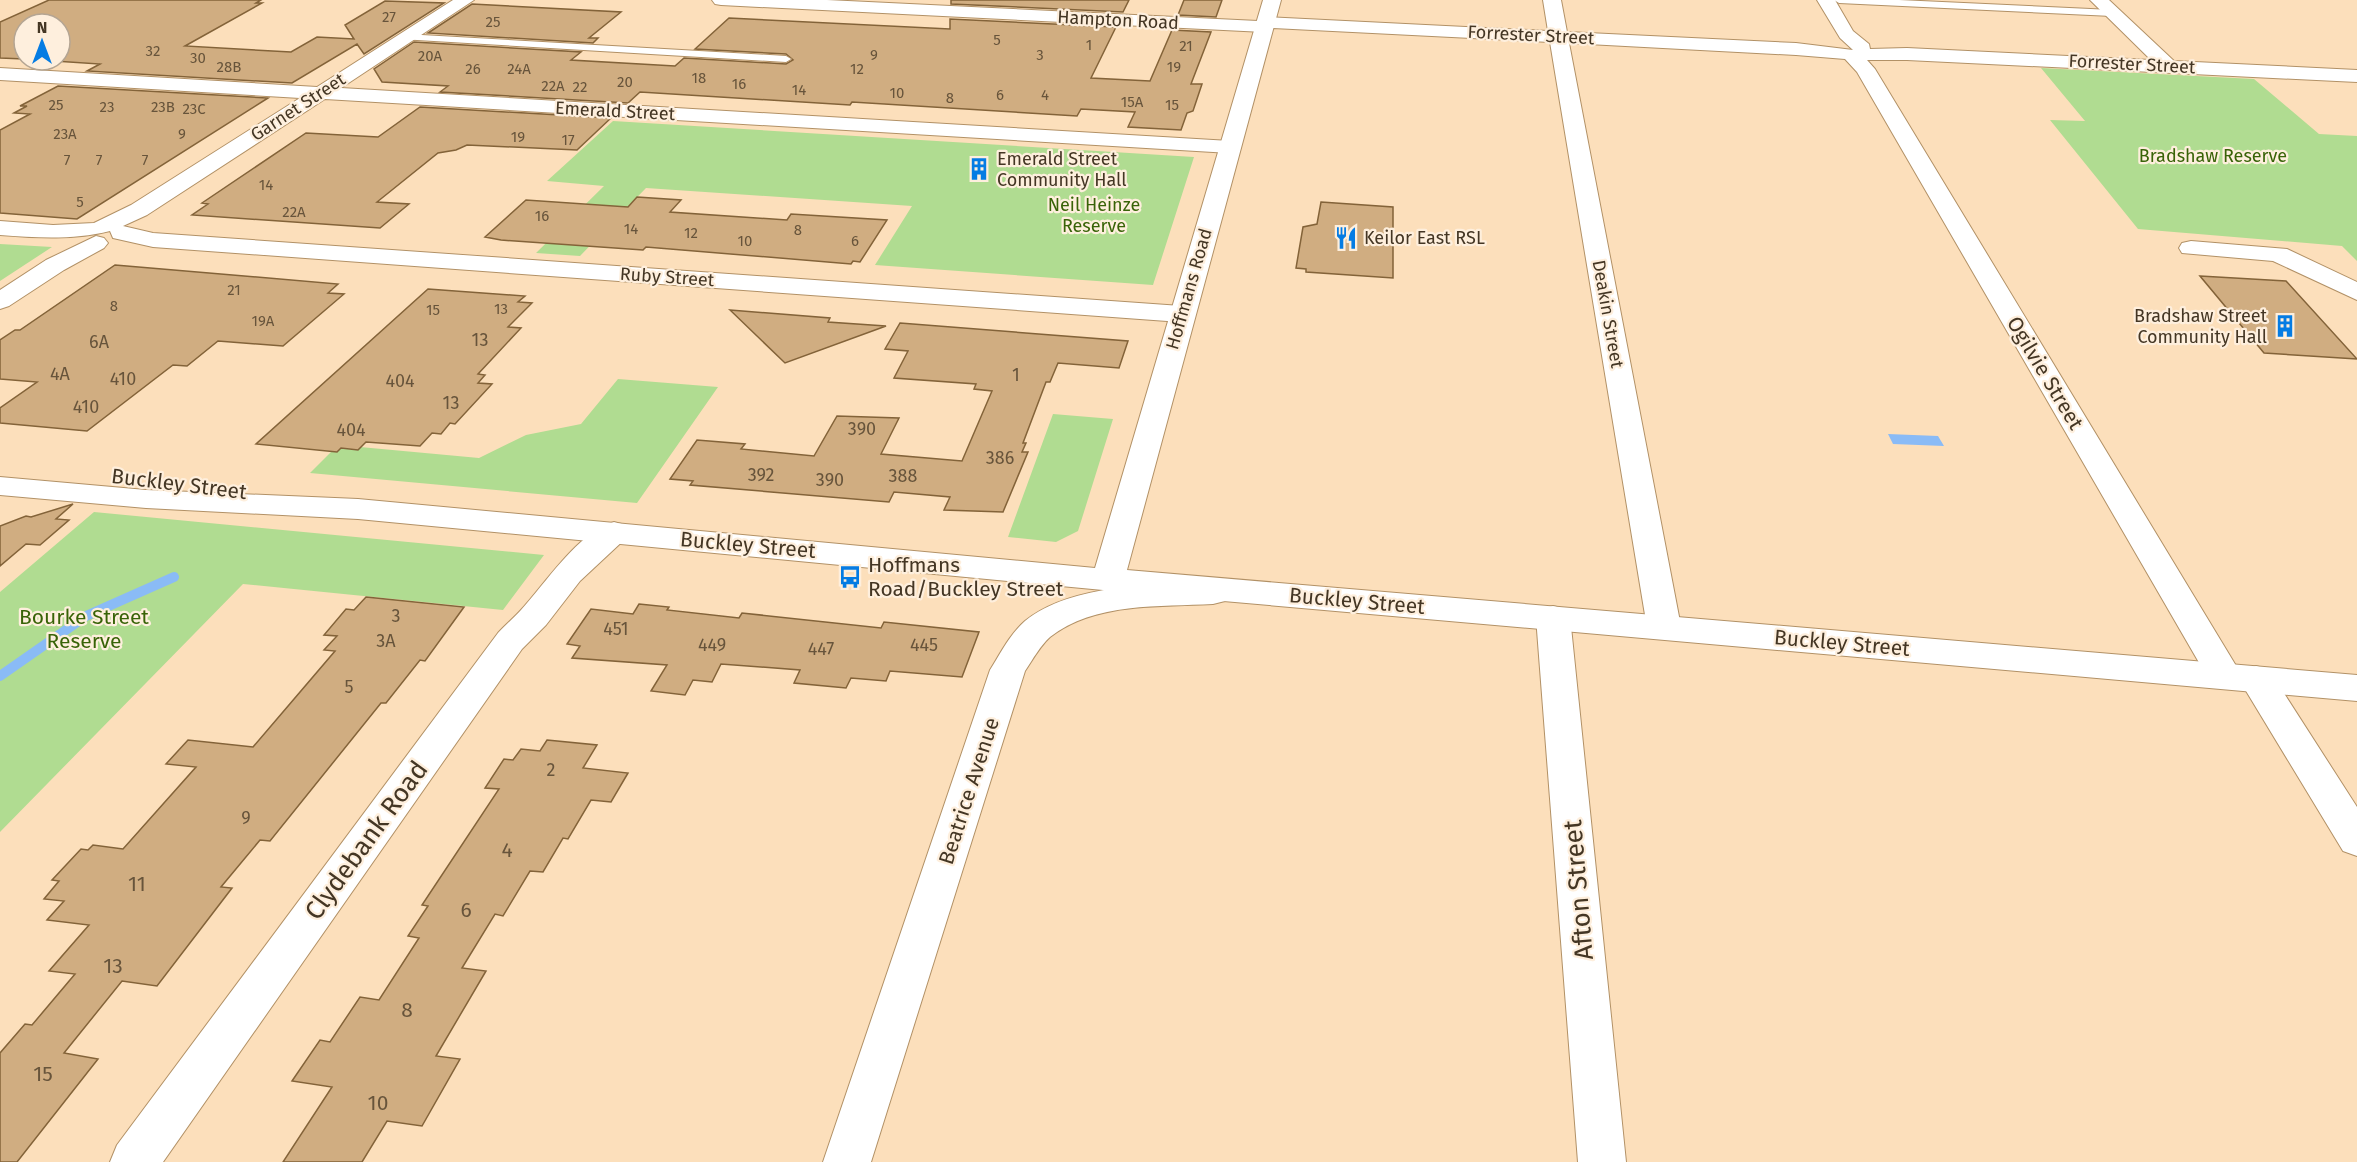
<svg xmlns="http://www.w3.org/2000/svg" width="2357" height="1162" font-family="'Fira Sans',sans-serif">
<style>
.green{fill:#b0dc91}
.water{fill:#8abbf6}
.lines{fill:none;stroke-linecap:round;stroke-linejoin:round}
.stream{stroke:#8abbf6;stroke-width:10}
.building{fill:#d0ad81;stroke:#836339;stroke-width:1.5}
.lane-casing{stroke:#b29166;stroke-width:2}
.street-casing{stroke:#b29166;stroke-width:2}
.secondary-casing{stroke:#b29166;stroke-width:2}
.lane{fill:#fff;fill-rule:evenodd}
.street{fill:#fff;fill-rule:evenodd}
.secondary{fill:#fff;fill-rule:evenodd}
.labels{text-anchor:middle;stroke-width:4.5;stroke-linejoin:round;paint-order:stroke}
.far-number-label{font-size:15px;fill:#67543b}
.far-street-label{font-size:18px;fill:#443624;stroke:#feefdd}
.far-park-label{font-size:18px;fill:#386307;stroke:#feefdd}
.far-poi-label{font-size:18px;fill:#443624;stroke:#feefdd;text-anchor:start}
.number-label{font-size:18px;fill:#67543b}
.street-label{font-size:21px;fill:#443624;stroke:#feefdd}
.poi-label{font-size:21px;fill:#443624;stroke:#feefdd;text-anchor:start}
.park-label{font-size:21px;fill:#386307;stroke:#feefdd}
.near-number-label{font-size:21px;fill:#67543b}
.near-street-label{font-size:26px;fill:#443624;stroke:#feefdd}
</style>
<rect width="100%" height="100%" fill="#fcdfbb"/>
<path class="green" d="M2041,68L2254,79L2319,134L2357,136V261L2342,246L2138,229L2050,120L2085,121Z
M613,121L1194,157L1153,285L875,265L912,206L646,188L580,256L536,253L604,186L547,181Z
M0,244L52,247L0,281Z
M618,379L718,387L637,503L310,473L332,451L337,452L341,448L358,450L360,447L479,458L526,435L581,424Z
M1053,414L1113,419L1078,531L1056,542L1008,537Z
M94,512L544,555L503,610L243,584L0,832V592Z"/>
<path class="water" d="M1888,434L1938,436L1944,446L1893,444Z"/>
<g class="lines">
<path class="stream" d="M0,676L86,616L174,577"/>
</g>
<path class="building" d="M49,0H261L256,3H262L185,46L291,52L317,37L354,39L345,25L385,1L444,3L364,54L357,44L292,83L87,71L100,64L39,60H60V24H24V59L0,58V22Z
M951,0H1129L1123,12L951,4Z
M1184,0H1222L1216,17L1178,15Z
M472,4L491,5L621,12L589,38H598L593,43L428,33Z
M729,18L950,29V19L1116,27L1091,78L1150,81L1172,30L1211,32L1191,84H1202L1193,111L1187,113L1181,130L1128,127L1135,112L1081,109L1077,116L852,102L850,105L640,92L628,103L440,92L448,86L382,82L374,69L414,42L581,52L571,60L675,66L684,58L786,64L793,60L786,54L695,49Z
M58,86L268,98L77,219L0,213V130L30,114L14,113L27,106H20Z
M420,107L611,118L577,150L467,145L456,150L438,153L377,202L409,204L380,228L192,215L208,204L202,203L306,133L378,137Z
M637,197L681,200L670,212L787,220L791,214L887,220L860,262L853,261L851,264L646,247L643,250L501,240L485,237L526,200L628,207Z
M1321,202L1393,207V278L1306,272V269L1296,268L1303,227L1317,224Z
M115,265L338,284L328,293L344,294L283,346L218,341L187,366L173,365L87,431L0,423V408L37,382L0,379V340L15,330H20Z
M2200,276L2286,281L2357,359L2264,353Z
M428,289L525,296L518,302L532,303L508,327L521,328L478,374L485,375L478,383L492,384L455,424L450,423L441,434L432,433L420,446L366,442L358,450L341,448L337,452L256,444Z
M730,310L830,318L828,322L886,326L785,363Z
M900,323L1128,341L1119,368L1058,363L1050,382H1046L1023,443H1026L1022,452H1028L1003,512L944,510L950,497L894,492L889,502L690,485L693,481L670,479L697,440L745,444L741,449L814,456L837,416L899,418L881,454L962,461L992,391L974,389L976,384L894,378L908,351L885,349Z
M73,504L56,519L69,520L40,545L26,544L0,566V526L26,516L31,517Z
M366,597L464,607L425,661L420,660L386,703H381L270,841L260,840L221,887L232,888L157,986L122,981L64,1053L98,1059L17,1162H0V1053L25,1024L32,1025L75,974L49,971L89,925L47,920L64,901L44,899L59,881L52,880L81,849L88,850L93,845L123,849L196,767L166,764L188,740L253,747L335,651L324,650L337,636L324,635L346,609L354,610Z
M639,604L669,607L667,610L739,618L742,613L881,628L884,622L979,632L962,677L890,671L886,681L851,678L846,688L794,683L800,670L721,664L712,682L693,680L685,695L651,691L667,665L572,658L580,646L567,644L591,609L633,614Z
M547,740L597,745L583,768L628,773L611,802L591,800L568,839L563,838L543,872L530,871L503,916L495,914L462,968L486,971L436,1056L460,1059L422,1126L387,1121L362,1162H283L332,1087L292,1081L320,1040L330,1042L360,997L379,1000L419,938L408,936L428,906L422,905L499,789L485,788L504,759L513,760L521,749L540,751Z"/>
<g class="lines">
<g class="lane-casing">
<path id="lane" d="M1834,0H1899L2112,10L2117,13L2112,16L1839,3Z
M404,34L786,56L791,59L786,62L400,39V35Z"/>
</g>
<g class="street-casing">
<path id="street" d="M453,0H474L341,88L1230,141L1238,142L1241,147L1238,152L1230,153L325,99L147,215L123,226L153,233L1181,306L1190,309L1194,314L1190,319L1181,322L153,247L113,238L110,231C75,240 38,238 0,235V221L53,225L94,223L131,205L300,98L0,80V68L317,87Z
M712,0H827L1258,21L1266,17L1548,31L1543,0H1561L1567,32L1796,43L1853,50L1840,38L1817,0H1835L1853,31L1869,44L1870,49L1907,48L2151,60L2090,0H2109L2174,61L2357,70V82L1907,60H1867L1875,69L2241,674L2243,670L2256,666L2269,670L2357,807V856L2343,851L2240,681L2238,685L2225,689L2212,685L1857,72L1845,59L1796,55L1569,43L1681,627L1676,635L1664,639L1652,635L1647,627L1550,42L1273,28L1264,32L721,5L715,4Z
M96,236L104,238L108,243L104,248L64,270L9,306L0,309V290L46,260Z
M2191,241L2287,249L2357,282V300L2273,261L2182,253L2179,248L2182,243Z
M614,522L625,525L630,532L625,539L580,581L546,625L522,649L163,1162H110L117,1145L498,633C505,625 514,618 521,610C545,584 579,531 614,522Z
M1213,582L1225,585L1230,593L1225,601L1213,604C1161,607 1094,602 1050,637C1040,646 1033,659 1025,671L871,1162H823L990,670C1000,654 1010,634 1025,621C1072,583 1156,585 1213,582Z
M1553,606L1565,609L1570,617L1626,1162H1578L1536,617L1541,609Z"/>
</g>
<g class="secondary-casing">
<path id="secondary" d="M1263,0H1281L1127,570L2357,675V701L1166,596L358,519L146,508L0,495V477L146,490L358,499L1095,568Z"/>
</g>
<use href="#lane" class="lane"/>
<use href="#street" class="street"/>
<use href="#secondary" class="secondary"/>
</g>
<defs>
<g id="building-bare" transform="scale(1.8)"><path d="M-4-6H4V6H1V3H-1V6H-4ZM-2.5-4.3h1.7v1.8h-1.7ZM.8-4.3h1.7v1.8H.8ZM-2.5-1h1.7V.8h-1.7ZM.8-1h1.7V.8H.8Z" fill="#057ce3" stroke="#feefdd" stroke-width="2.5" paint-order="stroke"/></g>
<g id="restaurant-bare" transform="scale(1.8)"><path d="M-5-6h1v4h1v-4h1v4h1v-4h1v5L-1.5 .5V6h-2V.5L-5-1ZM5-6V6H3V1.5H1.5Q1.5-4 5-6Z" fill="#057ce3" stroke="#feefdd" stroke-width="2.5" paint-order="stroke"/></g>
<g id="bus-bare" transform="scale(1.8)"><path d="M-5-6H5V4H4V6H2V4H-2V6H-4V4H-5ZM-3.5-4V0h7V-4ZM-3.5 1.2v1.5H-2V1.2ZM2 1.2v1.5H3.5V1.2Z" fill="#057ce3" stroke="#feefdd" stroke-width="2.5" paint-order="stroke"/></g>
</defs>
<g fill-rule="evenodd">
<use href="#building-bare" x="979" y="169"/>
<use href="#restaurant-bare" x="1346" y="238"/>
<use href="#building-bare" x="2285" y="326"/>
<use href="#bus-bare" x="850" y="577"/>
</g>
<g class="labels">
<g class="far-number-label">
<text x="389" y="22">27</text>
<text x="493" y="27">25</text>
<text x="997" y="45">5</text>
<text x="1089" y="50">1</text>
<text x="1186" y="51">21</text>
<text x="153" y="56">32</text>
<text x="874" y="60">9</text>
<text x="1040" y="60">3</text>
<text x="430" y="61">20A</text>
<text x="198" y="63">30</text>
<text x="229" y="72">28B</text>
<text x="1174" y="72">19</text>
<text x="473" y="74">26</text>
<text x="519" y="74">24A</text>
<text x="857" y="74">12</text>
<text x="699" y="83">18</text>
<text x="625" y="87">20</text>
<text x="739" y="89">16</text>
<text x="553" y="91">22A</text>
<text x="580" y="92">22</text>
<text x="799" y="95">14</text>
<text x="897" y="98">10</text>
<text x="1000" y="100">6</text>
<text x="1045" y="100">4</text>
<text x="950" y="103">8</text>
<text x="1132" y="107">15A</text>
<text x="56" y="110">25</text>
<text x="1172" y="110">15</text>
<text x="107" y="112">23</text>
<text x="163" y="112">23B</text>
<text x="194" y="114">23C</text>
<text x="65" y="139">23A</text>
<text x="182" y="139">9</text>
<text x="518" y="142">19</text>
<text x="568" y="145">17</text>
<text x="67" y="165">7</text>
<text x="99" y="165">7</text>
<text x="145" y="165">7</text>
<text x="266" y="190">14</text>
<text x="80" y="207">5</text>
<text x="294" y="217">22A</text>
<text x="542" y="221">16</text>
<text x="631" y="234">14</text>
<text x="798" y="235">8</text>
<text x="691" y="238">12</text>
<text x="745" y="246">10</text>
<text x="855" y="246">6</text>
<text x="234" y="295">21</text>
<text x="114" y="311">8</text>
<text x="501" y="314">13</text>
<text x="433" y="315">15</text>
<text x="263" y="326">19A</text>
</g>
<g class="far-street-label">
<text transform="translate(1118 20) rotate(3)" y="6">Hampton Road</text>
<text transform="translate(1531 35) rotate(3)" y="6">Forrester Street</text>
<text transform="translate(2132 64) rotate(3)" y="6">Forrester Street</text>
<text transform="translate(298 107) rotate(-33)" y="6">Garnet Street</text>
<text transform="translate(615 111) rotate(3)" y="6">Emerald Street</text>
<text transform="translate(667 277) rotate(4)" y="6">Ruby Street</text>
<text transform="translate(1189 289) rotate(-74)" y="6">Hoffmans Road</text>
<text transform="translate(1608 314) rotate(80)" y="6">Deakin Street</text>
</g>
<g class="far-park-label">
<text x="2213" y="162">Bradshaw Reserve</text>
<text x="1094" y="211">Neil Heinze<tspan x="1094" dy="21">Reserve</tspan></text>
</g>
<g class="far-poi-label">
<text x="997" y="165">Emerald Street<tspan x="997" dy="21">Community Hall</tspan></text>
<text x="1364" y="244">Keilor East RSL</text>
<text x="2267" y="322" text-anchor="end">Bradshaw Street<tspan x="2267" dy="21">Community Hall</tspan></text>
</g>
<g class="number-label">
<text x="480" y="346">13</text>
<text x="99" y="348">6A</text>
<text x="60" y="380">4A</text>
<text x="1016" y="381">1</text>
<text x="123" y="385">410</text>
<text x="400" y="387">404</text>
<text x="451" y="409">13</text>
<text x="86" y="413">410</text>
<text x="862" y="435">390</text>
<text x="351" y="436">404</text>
<text x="1000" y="464">386</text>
<text x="761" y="481">392</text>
<text x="903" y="482">388</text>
<text x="830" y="486">390</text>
<text x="396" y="622">3</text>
<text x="616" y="635">451</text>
<text x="386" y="647">3A</text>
<text x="712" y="651">449</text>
<text x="924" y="651">445</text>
<text x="821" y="655">447</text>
<text x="349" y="693">5</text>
<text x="551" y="776">2</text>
<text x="246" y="824">9</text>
</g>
<g class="street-label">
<text transform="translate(2045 373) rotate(59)" y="7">Ogilvie Street</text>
<text transform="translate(179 484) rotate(7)" y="7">Buckley Street</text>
<text transform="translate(748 545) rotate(5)" y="7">Buckley Street</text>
<text transform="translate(1357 601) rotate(5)" y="7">Buckley Street</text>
<text transform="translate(1842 643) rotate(5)" y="7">Buckley Street</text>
<text transform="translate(969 791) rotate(-72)" y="7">Beatrice Avenue</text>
</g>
<g class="poi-label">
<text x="868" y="572">Hoffmans<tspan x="868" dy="24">Road/Buckley Street</tspan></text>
</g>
<g class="park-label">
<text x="84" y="624">Bourke Street<tspan x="84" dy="24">Reserve</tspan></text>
</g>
<g class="near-number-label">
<text x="507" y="857">4</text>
<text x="137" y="891">11</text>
<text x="466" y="917">6</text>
<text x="113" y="973">13</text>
<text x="407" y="1017">8</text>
<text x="43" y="1081">15</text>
<text x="378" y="1110">10</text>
</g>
<g class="near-street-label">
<text transform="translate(366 840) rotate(-54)" y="9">Clydebank Road</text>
<text transform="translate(1578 890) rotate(-95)" y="9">Afton Street</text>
</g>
</g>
<g transform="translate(42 42)"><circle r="28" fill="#feefdd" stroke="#b4a593" stroke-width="1.5"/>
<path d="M0-4.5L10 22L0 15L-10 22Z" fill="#057ce3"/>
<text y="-9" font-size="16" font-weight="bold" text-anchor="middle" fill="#443624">N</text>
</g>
</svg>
